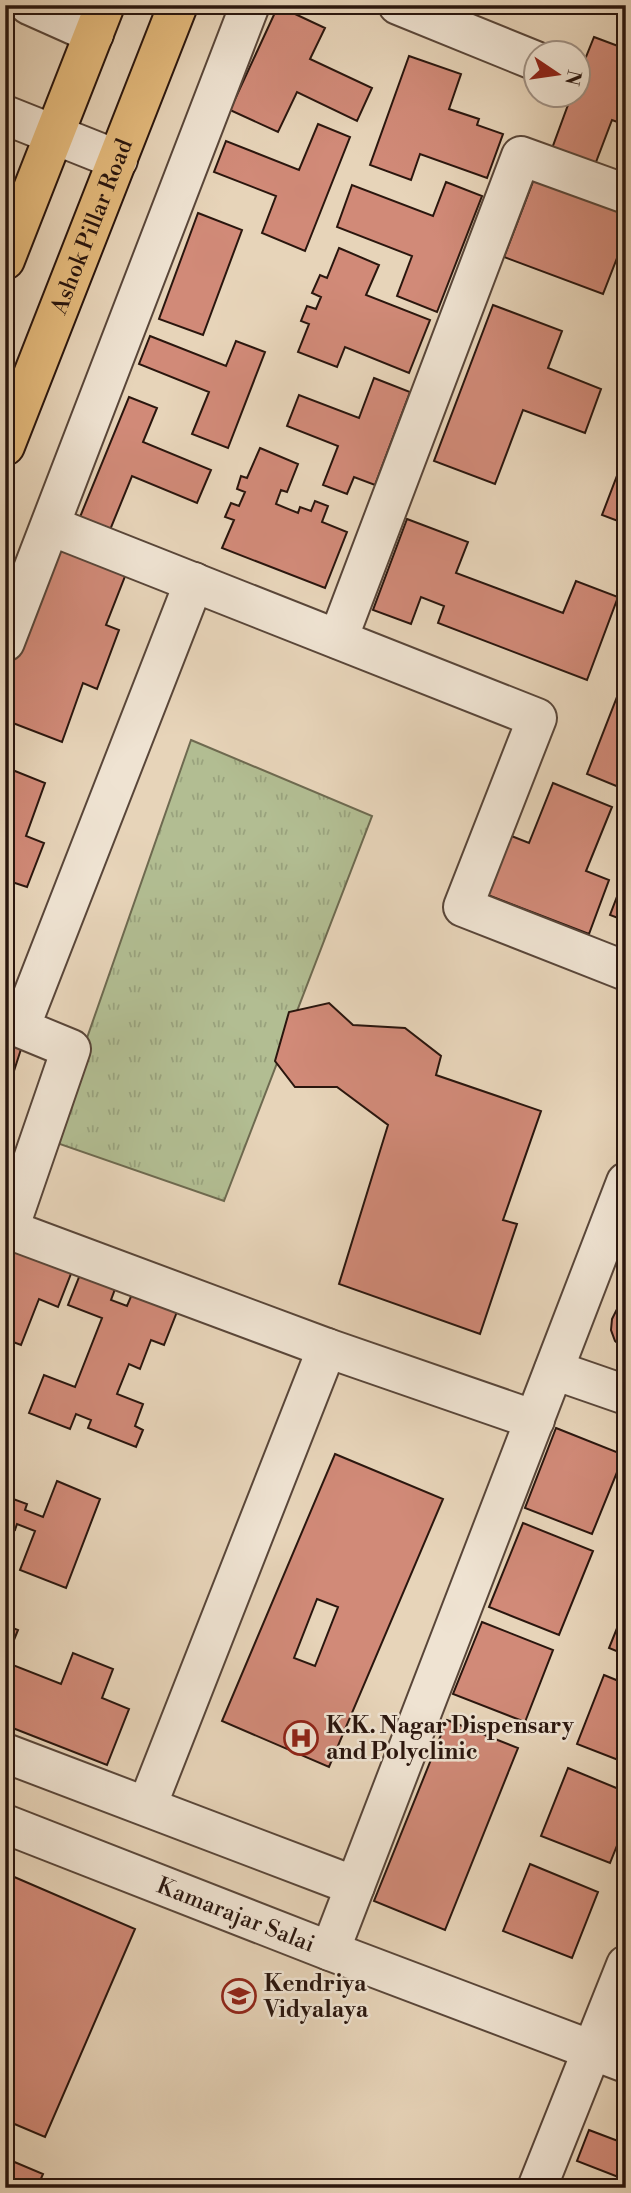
<svg xmlns="http://www.w3.org/2000/svg" width="631" height="2193" font-family="'Libre Bodoni',serif">
<style>
.park{fill:url(#park-tufts);stroke:#6e6a50;stroke-width:2}
.building{fill:#d18a78;stroke:#2a160e;stroke-width:2;fill-rule:evenodd}
.lines{fill:none;stroke-linecap:round;stroke-linejoin:round}
.minor-casing{stroke:#594639;stroke-width:42}
.major-casing{stroke:#2a160e;stroke-width:42}
.minor{stroke:#efe3d2;stroke-width:38}
.major{stroke:#e4ba7c;stroke-width:38}
.labels{text-anchor:middle;stroke-width:5;stroke-linejoin:round;paint-order:stroke}
.street-label{font-size:23px;fill:#2a160e;stroke:#efe3d2}
.poi-label{font-size:23px;font-weight:bold;fill:#2a160e;stroke:#efe3d2;text-anchor:start}
</style>
<defs>
<pattern id="park-tufts" width="24" height="20" patternUnits="userSpaceOnUse" patternTransform="scale(1.75)"><rect width="24" height="20" fill="#b2bd92"/><path d="M3 7l-1-3M5 7V3M7 7l1-3M15 17l-1-3M17 17v-4M19 17l1-3" fill="none" stroke="#99a27d"/></pattern>
</defs>
<rect width="100%" height="100%" fill="#e7d4b9"/>
<filter id="stains"><feTurbulence type="fractalNoise" baseFrequency=".00286" numOctaves="4"/><feColorMatrix values="0 0 0 0 .2 0 0 0 0 .09 0 0 0 0 .02 0 0 0 .5 -.17"/></filter>
<radialGradient id="worn" r=".72"><stop offset=".6" stop-color="#630" stop-opacity="0"/><stop offset="1" stop-color="#630" stop-opacity=".3"/></radialGradient>
<path class="park" d="M191,740L372,816L224,1201L51,1141Z"/>
<path class="building" d="M278,6L325,28L310,59L372,88L357,121L297,92L278,132L230,110Z
M594,37L626,49V74L621,85L626,87V125L612,120L593,170L550,154L572,94H578V77Z
M409,56L461,74L449,109L479,119L477,125L503,134L487,178L420,154L411,180L370,165Z
M318,124L350,137L305,251L262,233L276,196L214,172L226,141L299,170Z
M534,179L626,213V235L603,294L504,257Z
M446,182L482,196L437,312L397,296L412,256L337,227L352,185L433,216Z
M198,213L242,230L203,335L159,319Z
M339,248L379,265L366,295L430,320L409,373L345,347L337,367L298,352L309,324L301,321L307,306L316,309L321,297L312,293L320,275L327,278Z
M493,305L562,331L548,368L601,389L585,433L523,410L495,484L434,461Z
M150,336L226,366L236,341L265,352L228,448L192,434L209,392L139,364Z
M374,378L410,392L375,485L354,477L347,494L323,485L338,446L287,426L299,395L359,418Z
M129,397L157,408L143,442L211,470L197,503L132,476L110,530L80,517Z
M260,448L298,464L287,492L281,490L276,504L298,513L300,507L311,511L315,501L328,506L322,522L347,532L325,588L222,548L234,520L225,517L231,503L239,506L245,492L237,489L241,476L247,478Z
M626,452V524L602,515Z
M407,519L468,542L456,573L563,613L576,581L618,597L587,680L438,623L444,606L421,597L411,624L373,610Z
M59,540L129,566L106,625L119,630L97,689L83,683L62,742L5,720V680Z
M624,679L626,680V790L587,774Z
M5,767L45,783L26,836L44,843L27,887L12,882L5,901Z
M553,783L612,807L586,871L609,880L589,934L480,892L504,833L529,843Z
M626,873V921L610,915Z
M329,1003L353,1025L405,1028L441,1056L436,1075L541,1111L503,1220L517,1224L480,1334L339,1284L388,1125L337,1087H295L275,1061L289,1012Z
M5,1041L22,1046L5,1099Z
M5,1233L76,1261L58,1307L39,1299L21,1345L5,1339Z
M83,1267L118,1281L111,1300L127,1306L135,1287L180,1304L164,1345L151,1340L140,1369L129,1364L117,1394L143,1404L135,1426L143,1430L136,1447L88,1428L91,1420L76,1414L70,1429L29,1413L44,1375L75,1387L102,1318L68,1305Z
M625,1301H626V1351L615,1341L611,1330L612,1319L617,1309Z
M556,1428L624,1455L592,1534L525,1508Z
M335,1454L443,1499L329,1767L222,1721ZM317,1599L338,1607L315,1666L294,1658Z
M57,1481L100,1499L66,1588L20,1570L35,1531L17,1524L15,1530L5,1526V1496L27,1504L25,1510L43,1517Z
M523,1523L593,1551L559,1635L489,1607Z
M626,1606V1655L609,1648Z
M482,1622L553,1650L525,1722L453,1694Z
M5,1625L18,1630L5,1662L61,1684L73,1653L113,1669L102,1698L129,1709L107,1765L5,1725Z
M604,1675L626,1684V1763L577,1744Z
M447,1720L518,1748L445,1930L374,1901Z
M568,1768L626,1792V1823L610,1863L541,1836Z
M530,1864L598,1892L572,1958L503,1931Z
M5,1873L135,1929L45,2137L5,2120Z
M589,2130L626,2144V2180L577,2161Z
M5,2158L43,2174L37,2188H5Z"/>
<g class="lines">
<g class="minor-casing">
<g id="minor">
<path d="M29,5L94,34"/>
<path d="M398,5L536,61"/>
<path d="M5,115L118,160"/>
<path d="M51,526L537,718L463,907L626,971"/>
<path d="M338,639L521,156L626,194"/>
<path d="M5,642L250,5"/>
<path d="M5,1228L327,1348L535,1420"/>
<path d="M9,1229L71,1049L20,1028L194,582"/>
<path d="M554,1370L626,1395"/>
<path d="M5,1753L355,1886"/>
<path d="M147,1806L327,1348"/>
<path id="s1" d="M5,1824L330,1951L626,2063"/>
<path d="M330,1951L626,1182"/>
<path d="M537,2188L626,1965"/>
</g>
</g>
<g class="major-casing">
<g id="major">
<path d="M5,260L105,5"/>
<path id="s2" d="M5,446L178,5"/>
</g>
</g>
<use href="#minor" class="minor"/>
<use href="#major" class="major"/>
</g>
<defs>
<g id="hospital-ring" transform="scale(1.75)"><circle r="9.5" fill="#efe3d2" stroke="#8f2418" stroke-width="1.5"/><path d="M-5-5h3v3.5h4V-5h3V5h-3V1.5h-4V5h-3Z" fill="#8f2418"/></g>
<g id="school-ring" transform="scale(1.75)"><circle r="9.5" fill="#efe3d2" stroke="#8f2418" stroke-width="1.5"/><path d="M0-5L7-2L0 1L-7-2ZM-4 1L0 2.5L4 1V4Q0 6-4 4Z" fill="#8f2418"/></g>
</defs>
<g fill-rule="evenodd">
<use href="#hospital-ring" x="301" y="1738"/>
<use href="#school-ring" x="239" y="1996"/>
</g>
<g class="labels">
<g class="street-label">
<text dy="8" stroke="none"><textPath href="#s2" startOffset="236">Ashok Pillar Road</textPath></text>
<text dy="8" stroke="none"><textPath href="#s1" startOffset="248">Kamarajar Salai</textPath></text>
</g>
<g class="poi-label">
<text x="326" y="1733">K.K. Nagar Dispensary<tspan x="326" dy="26">and Polyclinic</tspan></text>
<text x="264" y="1991">Kendriya<tspan x="264" dy="26">Vidyalaya</tspan></text>
</g>
</g>
<rect width="631" height="2193" fill="none" stroke="#e7d4b9" stroke-width="28"/>
<rect x="7" y="7" width="617" height="2179" fill="none" stroke="#2a160e" stroke-width="3.5"/>
<rect x="14" y="14" width="603" height="2165" fill="none" stroke="#2a160e" stroke-width="2"/>
<g transform="translate(557 74) rotate(103)"><circle r="33" fill="#efe3d2" stroke="#a09184" stroke-width="2"/>
<path d="M0-5L12 26L0 18L-12 26Z" fill="#8f2418"/>
<text y="-10" font-size="19" font-weight="bold" text-anchor="middle" fill="#2a160e">N</text>
</g>
<rect width="100%" height="100%" filter="url(#stains)"/>
<rect width="100%" height="100%" fill="url(#worn)"/>
</svg>
